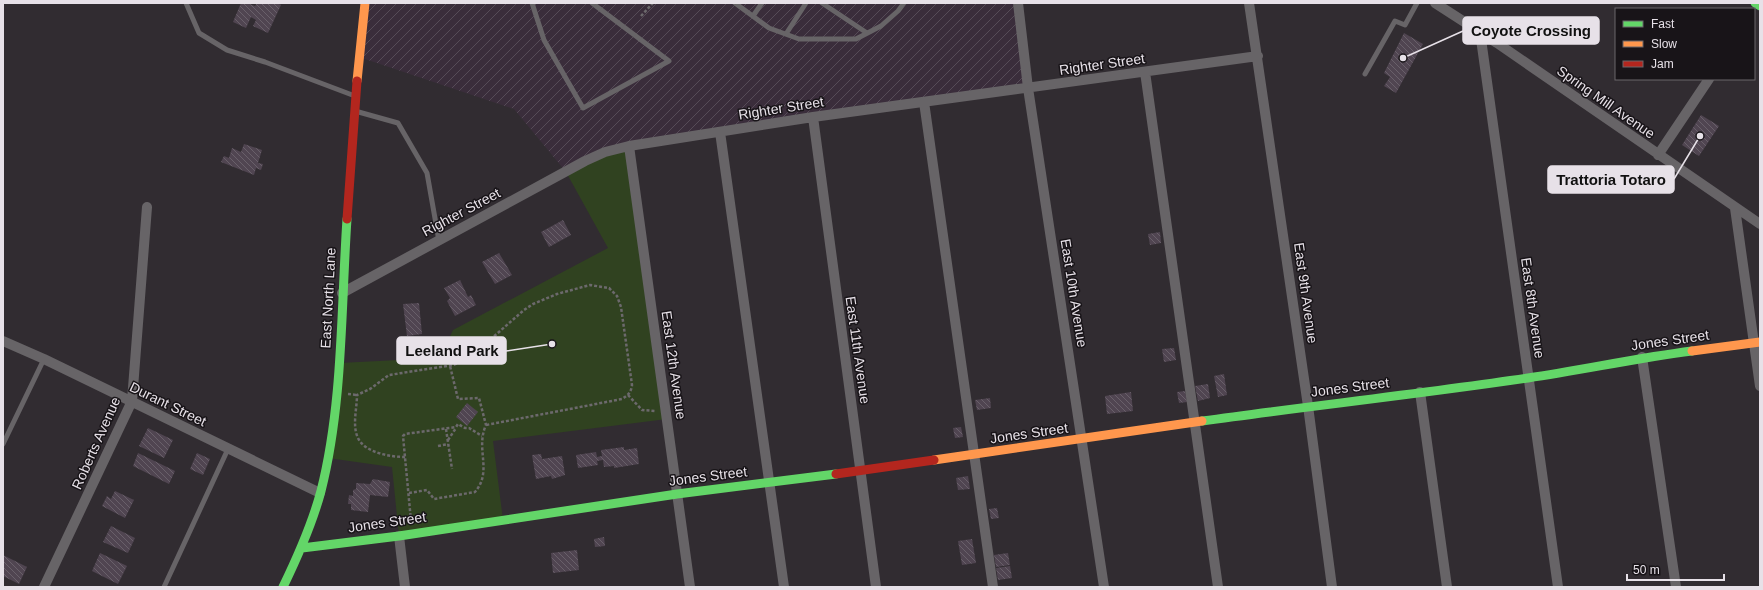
<svg xmlns="http://www.w3.org/2000/svg" width="1763" height="590" font-family="Helvetica,sans-serif">
<style>
.industrial{fill:url(#industrial-furrows)}
.park{fill:#304220}
.building{fill:url(#building-back-hatch)}
.lines{fill:none;stroke-linecap:round;stroke-linejoin:round}
.path{stroke:#6c696c;stroke-width:2.5;stroke-dasharray:3 2;stroke-linecap:butt}
.lane{stroke:#676467;stroke-width:5}
.street{stroke:#676467;stroke-width:10}
.fast{stroke:#63d668;stroke-width:9}
.slow{stroke:#ff974d;stroke-width:9}
.jam{stroke:#b3261e;stroke-width:9}
.labels{text-anchor:middle;stroke-width:3;stroke-linejoin:round;paint-order:stroke}
.street-label{font-size:14px;fill:#e7e1e8;stroke:#181418}
.leader{fill:none;stroke:#e7e1e8;stroke-width:1.5}
.callout-dot{fill:#e7e1e8;stroke:#181418;stroke-width:1.5}
.callout{fill:#e7e1e8;stroke:#e7e1e8;stroke-width:1.5}
.callout-label{font-size:15px;text-anchor:middle;font-weight:bold;fill:#111}
</style>
<defs>
<pattern id="industrial-furrows" width="10" height="10" patternUnits="userSpaceOnUse"><rect width="10" height="10" fill="#3a2d3b"/><path d="M-1 1l2-2M0 10L10 0M9 11l2-2" fill="none" stroke="#564b57"/></pattern>
<pattern id="building-back-hatch" width="6" height="6" patternUnits="userSpaceOnUse"><rect width="6" height="6" fill="#504551"/><path d="M-1 5l2 2M0 0l6 6M5-1l2 2" fill="none" stroke="#69606a"/></pattern>
</defs>
<rect width="100%" height="100%" fill="#312c31"/>
<path class="industrial" d="M365,3H1018L1028,88L629,146L566,172L514,109L359,57Z"/>
<path class="park" d="M629,146L667,419L493,441L503,520L399,536L392,467L328,458L339,363L440,358L453,330L608,248L566,172Z"/>
<path class="building" d="M241,3H247L255,6L257,3H277L281,5L268,33L253,26L256,20L251,17L246,28L233,22Z
M1404,33L1423,44L1396,93L1384,86L1390,77L1384,73Z
M1701,115L1719,126L1699,156L1682,145Z
M244,144L262,150L258,163L263,164L261,170L256,168L254,175L221,162L224,156L229,158L232,148L241,152Z
M563,220L571,235L549,247L541,232Z
M1160,232L1161,243L1150,245L1148,234Z
M499,253L512,275L495,284L482,262Z
M460,280L468,297L471,295L476,305L455,316L447,301L450,298L444,288Z
M419,303L422,334L407,336L403,304Z
M1174,348L1176,360L1164,362L1162,349Z
M1224,374L1227,395L1218,397L1214,376Z
M1208,384L1210,398L1198,401L1195,386Z
M1185,391L1187,402L1179,403L1177,392Z
M1131,392L1133,411L1107,414L1105,396Z
M990,398L991,408L977,410L975,400Z
M467,403L478,412L467,426L456,417Z
M961,427L963,437L955,438L953,428Z
M148,428L173,440L164,458L139,446Z
M624,447V450L637,448L639,464L614,468V466L604,467L603,460L597,461L598,465L578,468L576,455L596,452L597,457L602,456L601,450Z
M138,453L175,471L169,484L133,466Z
M197,453L210,459L203,475L190,469Z
M541,454L542,459L562,456L565,475L552,479L551,476L536,479L532,455Z
M968,476L970,489L958,490L956,478Z
M373,479L390,482L388,497L370,495L368,512L351,510V504H348L349,495L353,496V490L356,489V483L370,484Z
M115,491L134,500L125,518L102,506L107,496L111,499Z
M997,508L999,518L991,519L989,509Z
M111,526L135,538L128,553L103,542Z
M604,537L605,546L595,547L594,539Z
M972,539L976,563L962,565L958,541Z
M577,550L579,570L553,573L551,553Z
M100,553L127,566L118,584L92,571Z
M1008,553L1010,565L996,567L994,555Z
M3,555L27,567L19,584L3,576Z
M1010,566L1012,578L998,580L996,568Z"/>
<g class="lines">
<path class="path" d="M641,16L653,3
M348,394L357,395
M628,395L642,410L655,411
M446,429L452,469
M448,440L456,428
M438,446L448,444
M405,457C391,457 365,453 358,438C352,426 357,408 357,395L370,389L389,375L453,365L467,360L524,310L533,304L557,294L590,285L609,288L617,296L621,307L632,385C631,393 628,395 622,399L486,425
M409,493L427,490L434,499L475,492C493,471 475,449 486,425L479,398L458,399L450,366
M411,521L403,436L405,434L456,427L458,424L465,428H469L482,436"/>
<path class="lane" d="M186,3L199,33L227,50L265,62L355,96
M532,3L544,40L583,108L669,61L592,3
M735,3L769,28L799,39H856L881,26L898,11L904,3
M822,3L867,33
M753,16L762,3
M786,34L806,3
M1365,74L1395,21L1405,25L1417,3
M355,111L398,123L427,173L439,241
M3,444L44,359
M164,587L228,449"/>
<path class="street" d="M1018,3L1028,88L1104,587
M1249,3L1308,406L1332,587
M1435,3L1497,43L1760,224
M1480,32L1558,587
M1145,72L1218,587
M924,102L993,587
M813,117L876,587
M720,132L784,587
M629,146L690,587
M1658,155L1709,79
M1735,208L1760,386
M342,293L585,161L605,152L629,146L813,117L1258,56
M3,341L44,359L320,493
M1642,357L1676,587
M1420,392L1447,587
M399,536L405,587
M44,587L132,401L147,207"/>
<path class="fast" d="M1755,3L1760,6
M1202,421C1310,406 1420,394 1528,378C1583,370 1637,358 1692,351
M302,548L399,536L677,494L836,474
M283,587C298,556 312,525 321,491C343,405 341,308 347,219"/>
<path class="slow" d="M357,81L365,3
M1692,351L1760,342
M934,460L1202,421"/>
<path class="jam" d="M347,219L357,81
M836,474L934,460"/>
</g>
<g class="labels">
<g class="street-label">
<text transform="translate(1102 64) rotate(-8)" y="5">Righter Street</text>
<text transform="translate(1606 102) rotate(35)" y="5">Spring Mill Avenue</text>
<text transform="translate(781 108) rotate(-9)" y="5">Righter Street</text>
<text transform="translate(461 212) rotate(-28)" y="5">Righter Street</text>
<text transform="translate(1074 293) rotate(81)" y="5">East 10th Avenue</text>
<text transform="translate(1306 293) rotate(82)" y="5">East 9th Avenue</text>
<text transform="translate(328 298) rotate(-87)" y="5">East North Lane</text>
<text transform="translate(1533 308) rotate(82)" y="5">East 8th Avenue</text>
<text transform="translate(1670 340) rotate(-8)" y="5">Jones Street</text>
<text transform="translate(858 350) rotate(82)" y="5">East 11th Avenue</text>
<text transform="translate(674 365) rotate(82)" y="5">East 12th Avenue</text>
<text transform="translate(1350 387) rotate(-7)" y="5">Jones Street</text>
<text transform="translate(168 404) rotate(26)" y="5">Durant Street</text>
<text transform="translate(1029 433) rotate(-8)" y="5">Jones Street</text>
<text transform="translate(96 443) rotate(-66)" y="5">Roberts Avenue</text>
<text transform="translate(708 476) rotate(-7)" y="5">Jones Street</text>
<text transform="translate(387 522) rotate(-8)" y="5">Jones Street</text>
</g>
</g>
<path class="leader" d="M1403 58L1463 31M1700 136L1674 179M552 344L506 351"/>
<g class="callout-dot">
<circle cx="1403" cy="58" r="4"/>
<circle cx="1700" cy="136" r="4"/>
<circle cx="552" cy="344" r="4"/>
</g>
<g class="callout">
<rect x="1463" y="17" width="136" height="27" rx="4"/>
<rect x="1548" y="166" width="126" height="27" rx="4"/>
<rect x="397" y="337" width="109" height="27" rx="4"/>
</g>
<g class="callout-label">
<text x="1531" y="36">Coyote Crossing</text>
<text x="1611" y="185">Trattoria Totaro</text>
<text x="452" y="356">Leeland Park</text>
</g>
<rect width="1763" height="590" fill="none" stroke="#e7e1e8" stroke-width="8"/>
<rect x="1615" y="8" width="140" height="72" fill="#181418" stroke="#6b666b"/>
<rect x="1623" y="21" width="20" height="6" fill="#63d668" stroke="#6b666b"/>
<text x="1651" y="28" font-size="12" fill="#e7e1e8">Fast</text>
<rect x="1623" y="41" width="20" height="6" fill="#ff974d" stroke="#6b666b"/>
<text x="1651" y="48" font-size="12" fill="#e7e1e8">Slow</text>
<rect x="1623" y="61" width="20" height="6" fill="#b3261e" stroke="#6b666b"/>
<text x="1651" y="68" font-size="12" fill="#e7e1e8">Jam</text>
<path d="M1627 574v6h97v-6" fill="none" stroke="#e7e1e8" stroke-width="2"/>
<text x="1633" y="574" font-size="12" fill="#e7e1e8" stroke="#181418" stroke-width="3" paint-order="stroke">50 m</text>
</svg>
